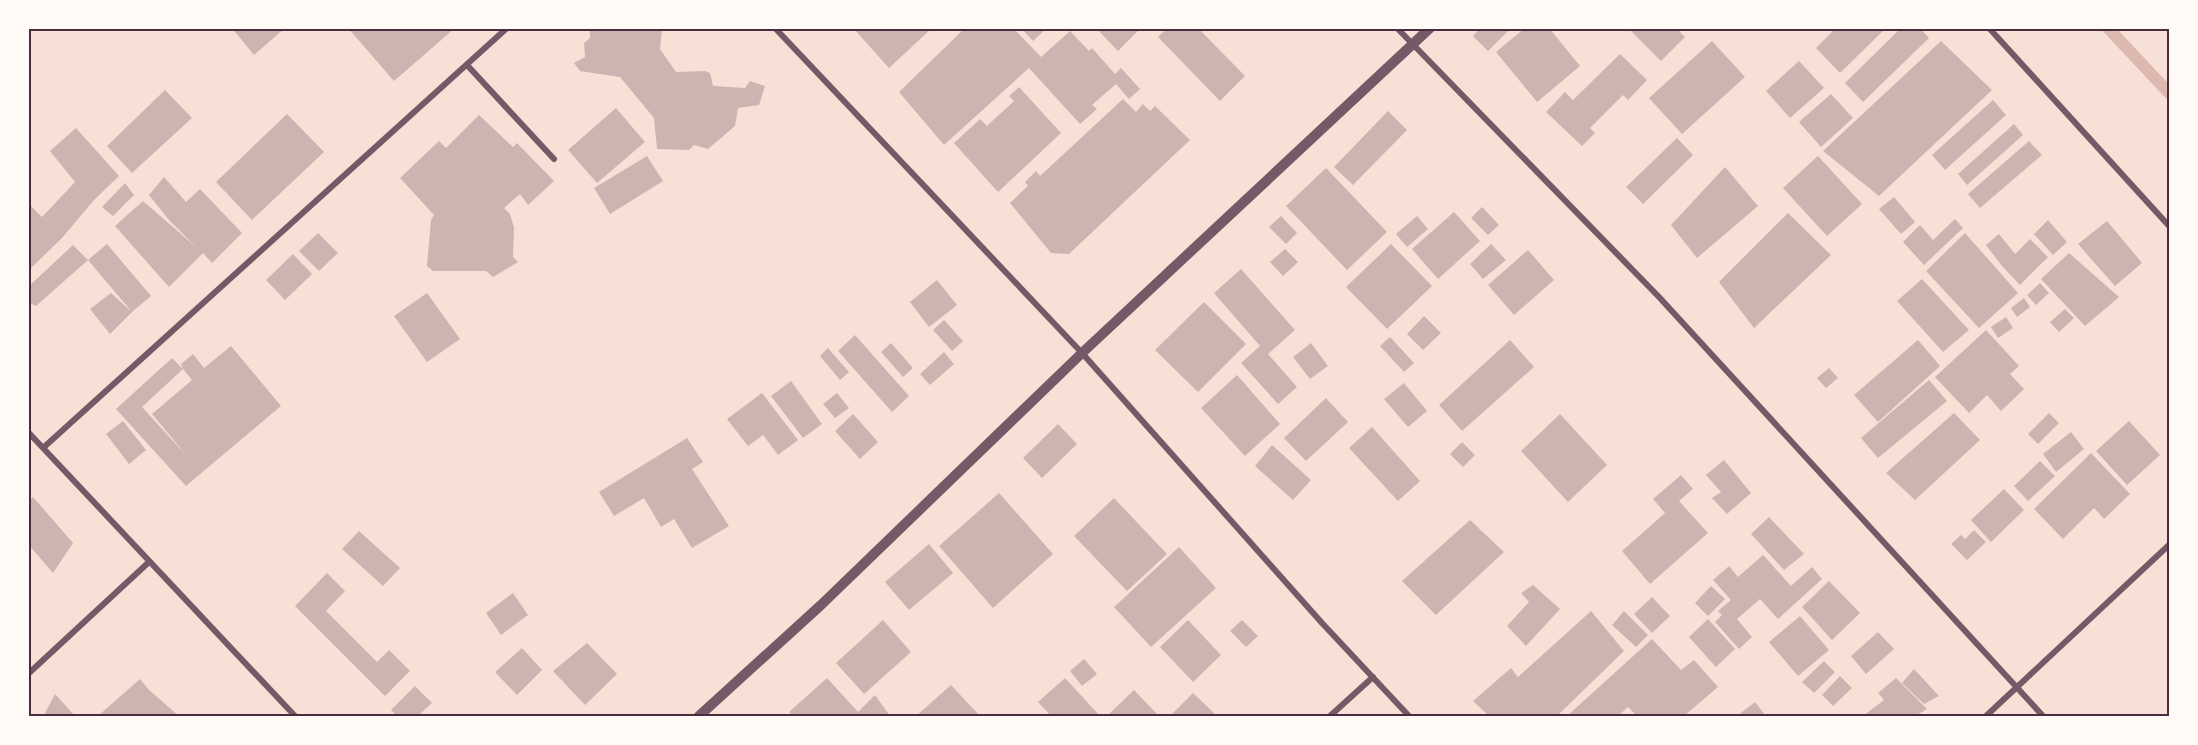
<svg xmlns="http://www.w3.org/2000/svg" width="2198" height="745" font-family="Rubik,sans-serif">
<style>
.lines{fill:none;stroke-linecap:round;stroke-linejoin:round}
.stream{stroke:#dcb8b0;stroke-width:12}
.building{fill:#ccb4b1}
.minor{stroke:#755966;stroke-width:6}
.tertiary{stroke:#755966;stroke-width:10}
.neatline{fill:none;stroke:#4a2c40;stroke-width:2}
</style>
<rect width="100%" height="100%" fill="#f7e1d7"/>
<g class="lines">
<path class="stream" d="M2108,28L2170,94"/>
</g>
<path class="building" d="M232,28H285L254,55Z
M348,28H455L394,81Z
M590,28H662L660,49L676,72L705,71L710,73L713,86L745,88L750,81L765,86L759,105L738,108L735,126L708,149L694,145L689,150L657,149L654,118L620,77L580,71L574,63L585,57L584,43L590,38Z
M853,28H932L889,68Z
M965,28H1013L1041,57L1070,31L1089,51L1092,48L1115,74L1121,68L1140,89L1129,99L1116,84L1092,105L1097,109L1080,124L1029,68L944,145L899,92Z
M1021,28H1047L1033,41Z
M1096,28H1141L1118,51Z
M1167,28H1198L1245,76L1220,101L1158,37Z
M1480,28H1511L1488,51L1473,36Z
M1525,28H1549L1580,66L1537,102L1496,52Z
M1628,28H1676L1685,37L1661,61Z
M1836,28H1886L1840,73L1816,48Z
M1901,28H1920L1929,38L1863,102L1845,83Z
M1712,41L1745,77L1682,134L1649,98Z
M1941,41L1992,90L1879,196L1823,151Z
M1620,54L1647,80L1628,100L1623,95L1590,128L1595,133L1582,146L1546,112L1565,92L1573,100Z
M1799,61L1824,88L1790,118L1766,91Z
M1019,87L1061,133L998,192L954,143L980,119L987,126L1014,101L1009,96Z
M165,90L192,118L132,173L107,146Z
M1831,94L1853,118L1821,147L1799,122Z
M1123,99L1136,112L1143,104L1150,111L1155,106L1190,140L1069,254L1051,253L1010,203L1028,186L1025,182L1036,171L1040,176Z
M1993,100L2006,115L1945,170L1932,155Z
M616,108L645,142L597,183L568,150Z
M1388,111L1407,130L1353,185L1334,167Z
M287,114L324,152L252,220L216,182Z
M479,115L513,147L517,143L554,181L528,205L520,194L504,208L510,214L514,228L513,257L518,262L493,277L486,271H433L427,266L431,220L434,215L400,178L439,141L446,148Z
M2014,124L2023,135L1967,185L1958,174Z
M76,128L119,176L94,200L62,238L28,271V203L42,217L75,182L50,151Z
M1677,138L1693,155L1643,204L1626,187Z
M2029,141L2042,155L1980,208L1968,194Z
M647,156L663,181L610,214L594,188Z
M1818,156L1862,204L1827,236L1783,188Z
M1725,167L1758,206L1697,258L1671,225Z
M1326,168L1387,232L1347,270L1286,206Z
M164,177L186,202L200,189L242,233L212,263L203,253L169,287L115,226L143,201L196,247L169,220L149,195Z
M125,183L134,195L113,216L102,207Z
M1894,197L1915,222L1901,234L1879,209Z
M1482,207L1499,225L1488,235L1471,218Z
M1454,212L1480,241L1438,279L1412,249Z
M1788,213L1831,255L1754,328L1719,282Z
M1281,216L1297,233L1286,244L1269,227Z
M1417,216L1428,229L1407,247L1396,234Z
M1955,219L1963,228L1924,265L1903,242L1920,225L1933,240Z
M2048,220L2067,242L2053,255L2034,234Z
M2107,221L2142,263L2115,286L2078,244Z
M318,233L338,253L319,271L299,251Z
M1965,233L2018,293L1979,328L1926,271Z
M1999,234L2015,254L2030,239L2048,257L2020,285L2002,266L1986,245Z
M107,244L151,296L132,312L110,334L90,309L111,293L132,312L88,260Z
M1391,244L1432,286L1387,329L1346,287Z
M1491,244L1506,260L1483,279L1470,264Z
M73,245L88,260L36,306L28,302V287Z
M1285,249L1298,262L1283,276L1270,262Z
M1528,250L1554,280L1514,315L1488,285Z
M2069,253L2119,297L2085,326L2041,279Z
M293,254L312,274L285,300L266,280Z
M1241,269L1295,330L1268,354L1297,387L1278,404L1241,363L1260,346L1214,293Z
M1922,279L1969,330L1943,352L1897,301Z
M937,280L957,305L929,327L910,302Z
M2040,283L2049,293L2036,305L2027,295Z
M427,293L460,339L427,362L394,316Z
M2024,298L2030,307L2017,317L2011,308Z
M1204,302L1246,344L1198,392L1155,350Z
M2065,309L2074,318L2059,332L2050,322Z
M1424,316L1441,333L1423,350L1407,334Z
M2006,317L2013,328L1998,338L1991,327Z
M944,320L963,341L952,351L933,330Z
M1986,330L2019,366L2010,374L2024,389L2001,411L1987,395L1969,413L1935,377Z
M855,335L909,396L892,412L838,351Z
M1390,337L1414,363L1404,372L1380,346Z
M1510,340L1534,367L1462,431L1439,405Z
M1918,340L1940,366L1878,422L1854,395Z
M891,343L913,368L903,377L881,352Z
M1311,343L1328,366L1310,379L1293,357Z
M231,346L281,406L186,486L116,409L172,358L183,369L142,407L187,456L152,414L192,380L183,369L181,364L193,354L204,368Z
M828,348L849,372L840,380L820,356Z
M944,352L954,364L930,385L920,374Z
M1829,368L1838,378L1826,388L1817,378Z
M1237,375L1280,424L1245,456L1201,408Z
M1929,380L1947,401L1878,458L1861,438Z
M791,381L822,424L803,438L771,396Z
M1404,383L1427,411L1408,427L1384,399Z
M762,393L798,440L778,455L763,435L748,446L727,419Z
M837,393L849,408L835,418L823,404Z
M1326,398L1348,422L1306,461L1284,438Z
M1954,413L1980,440L1915,500L1886,473Z
M2049,413L2059,423L2038,444L2028,434Z
M853,414L878,442L860,459L835,431Z
M1560,414L1607,465L1568,502L1521,451Z
M123,421L146,450L129,464L106,434Z
M2129,421L2160,455L2127,485L2096,451Z
M1058,424L1077,444L1042,478L1023,458Z
M1372,427L1420,481L1398,501L1349,448Z
M2071,432L2084,449L2056,472L2043,454Z
M687,438L703,462L692,469L729,526L692,548L674,519L661,527L644,498L614,516L599,492Z
M1462,442L1475,455L1463,467L1450,454Z
M1272,445L1311,480L1293,500L1255,466Z
M2091,453L2130,494L2104,519L2094,508L2063,539L2034,509Z
M1724,460L1751,493L1727,514L1712,498L1721,492L1706,475Z
M2040,461L2055,476L2028,501L2014,486Z
M1681,475L1693,489L1679,501L1708,533L1650,584L1622,551L1665,513L1653,499Z
M2004,489L2024,510L1991,542L1971,520Z
M999,493L1053,554L993,608L939,546Z
M33,497L73,543L53,573L28,544V502Z
M1114,498L1167,554L1127,591L1074,536Z
M1769,517L1804,554L1784,570L1751,534Z
M1470,520L1504,552L1436,615L1402,581Z
M1974,530L1986,542L1967,560L1951,544L1961,535L1965,539Z
M359,531L400,568L383,586L342,549Z
M929,544L953,573L909,610L885,582Z
M1179,547L1216,588L1151,647L1114,607Z
M1763,555L1791,586L1812,567L1822,579L1778,619L1760,599L1737,619L1752,637L1739,649L1715,622L1722,615L1718,611L1731,600L1713,580L1729,566L1738,577Z
M327,573L345,591L326,611L377,662L389,650L410,671L385,696L295,606Z
M1829,581L1860,613L1832,640L1802,607Z
M1533,585L1560,609L1526,646L1507,626L1529,602L1521,593Z
M1711,586L1725,599L1708,616L1695,603Z
M513,593L528,615L501,635L486,613Z
M1652,597L1670,616L1652,633L1634,614Z
M1591,611L1624,651L1557,716H1489L1473,701L1511,668L1518,677Z
M1624,611L1648,635L1636,647L1612,625Z
M1800,616L1829,650L1798,676L1769,642Z
M1708,619L1735,649L1716,667L1689,637Z
M883,620L911,652L864,694L836,663Z
M1188,620L1221,655L1193,682L1160,647Z
M1242,620L1258,636L1246,647L1230,631Z
M1878,632L1894,649L1866,674L1851,656Z
M1652,639L1681,670L1694,660L1718,687L1684,716H1637L1628,707L1618,716H1567Z
M587,643L617,674L585,705L553,671Z
M522,648L542,670L517,695L495,672Z
M1084,659L1097,674L1082,686L1070,671Z
M1824,661L1835,672L1814,693L1802,682Z
M1914,669L1939,696L1924,704L1902,683Z
M1840,676L1852,688L1833,706L1822,695Z
M827,678L858,712L875,695L890,716H793L789,712Z
M1065,678L1100,716H1051L1038,702Z
M1896,678L1927,709L1915,716H1863L1884,700L1878,693Z
M140,679L149,690L179,716H98Z
M951,685L980,716H916Z
M415,686L432,703L418,716H397L391,710Z
M1134,690L1159,716H1111L1109,714Z
M1193,693L1217,716H1170Z
M55,694L75,716H48L45,713Z
M1755,702L1766,716H1737Z"/>
<g class="lines">
<path class="minor" d="M775,28L1082,353L1322,623L1409,716
M1397,28L1659,297L2043,716
M1989,28L2170,227
M467,65L554,159
M28,432L295,716
M43,448L507,28
M28,674L149,562
M1330,716L1373,677
M1986,716L2170,544"/>
<path class="tertiary" d="M699,716L821,605L1082,353L1430,28"/>
</g>
<rect width="2198" height="745" fill="none" stroke="#fffaf5" stroke-width="60"/>
<rect x="30" y="30" width="2138" height="685" class="neatline"/>
</svg>
